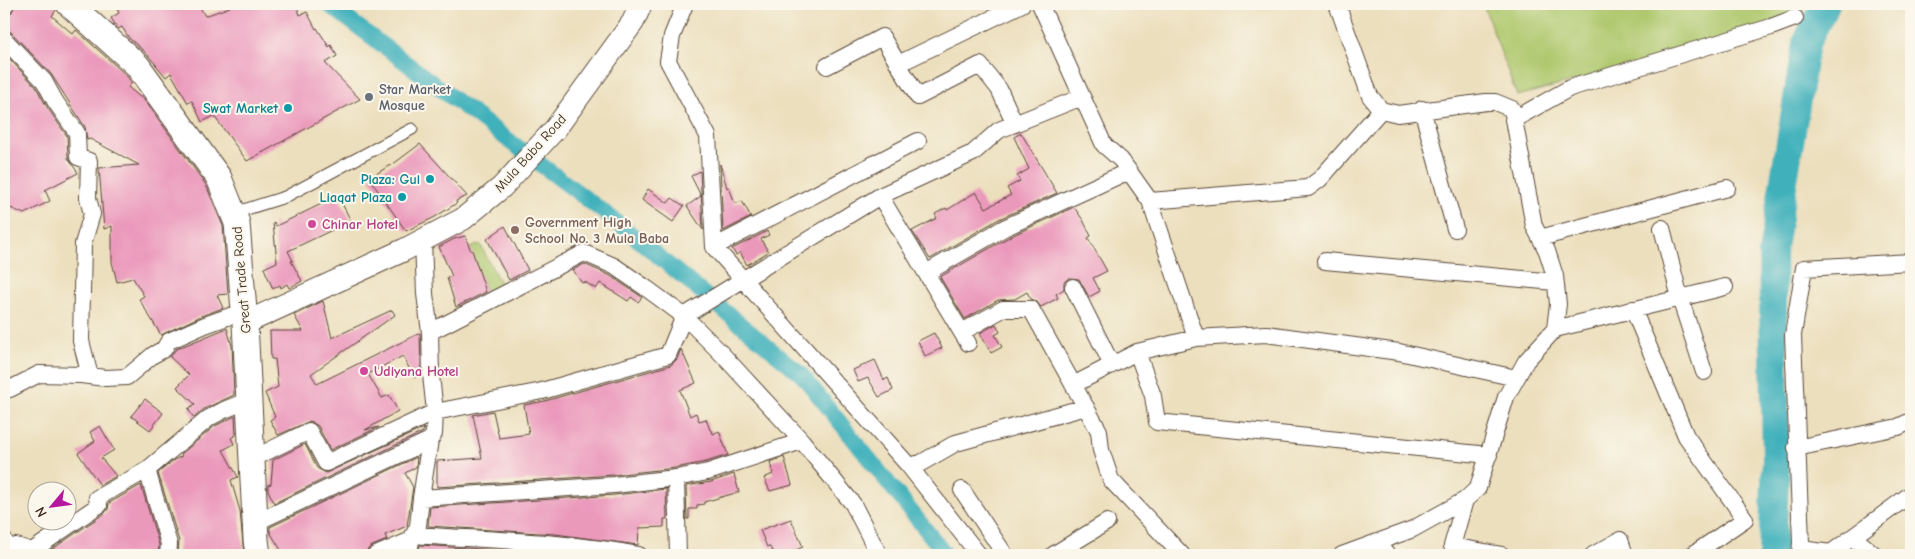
<svg xmlns="http://www.w3.org/2000/svg" width="1915" height="559" font-family="'Comic Neue',sans-serif">
<style>
.green{fill:#b0c96f;stroke:#767a46}
.lines{fill:none;stroke-linecap:round;stroke-linejoin:round}
.canal{stroke:#41b1bb;stroke-width:16}
.river{stroke:#41b1bb;stroke-width:28}
.building{fill:#eb99bb}
.pedestrian-casing{stroke:#564536;stroke-width:13}
.minor-casing{stroke:#564536;stroke-width:18}
.secondary-casing{stroke:#564536;stroke-width:24}
.primary-casing{stroke:#564536;stroke-width:27}
.pedestrian{stroke:#fff;stroke-width:11}
.minor{stroke:#fff;stroke-width:16}
.secondary{stroke:#fff;stroke-width:22}
.primary{stroke:#fff;stroke-width:25}
.worship-dot{fill:#6b7280;stroke:#fbf7ec;stroke-width:2}
.culture-dot{fill:#0f9aa8;stroke:#fbf7ec;stroke-width:2}
.hotel-dot{fill:#d1479c;stroke:#fbf7ec;stroke-width:2}
.education-dot{fill:#8d6e63;stroke:#fbf7ec;stroke-width:2}
.labels{text-anchor:middle;stroke-width:4;stroke-linejoin:round;paint-order:stroke}
.worship-label{font-size:14px;font-weight:bold;fill:#5b616d;stroke:#fbf7ec;text-anchor:start}
.culture-label{font-size:14px;font-weight:bold;fill:#0d838f;stroke:#fbf7ec;text-anchor:end}
.street-label{font-size:14px;fill:#3b2a1e;stroke:#fbf7ec}
.education-label{font-size:14px;font-weight:bold;fill:#785e54;stroke:#fbf7ec;text-anchor:start}
.hotel-label{font-size:14px;font-weight:bold;fill:#b23c85;stroke:#fbf7ec;text-anchor:start}
</style>
<rect width="100%" height="100%" fill="#fbf7ec"/>
<filter id="ink" filterUnits="userSpaceOnUse"><feTurbulence type="fractalNoise" baseFrequency=".02" numOctaves="2"/><feDisplacementMap in="SourceGraphic" scale="10" xChannelSelector="R" yChannelSelector="G"/><feConvolveMatrix kernelMatrix="1 2 1 2 8 2 1 2 1" color-interpolation-filters="sRGB"/></filter>
<filter id="wash" filterUnits="userSpaceOnUse"><feTurbulence type="fractalNoise" baseFrequency=".0096" numOctaves="4" result="noise"/><feDisplacementMap in="SourceGraphic" scale="20" xChannelSelector="R" yChannelSelector="G"/><feGaussianBlur stdDeviation="1.12" result="paint"/><feColorMatrix in="noise" values="0 0 0 0 0 0 0 0 0 0 0 0 0 0 0 0 0 1.4 0 .05"/><feComposite in="paint" operator="in"/></filter>
<g filter="url(#wash)">
<rect width="100%" height="100%" fill="#ecdfbd"/>
<path class="green" d="M1483,4H1793L1786,27L1517,96Z
M480,244L502,287L487,294L470,248Z"/>
<g class="lines">
<path class="canal" d="M328,4L613,219L802,375L946,555"/>
<path class="river" d="M1772,555L1776,458L1772,254L1806,43L1826,4"/>
</g>
<g id="blocks">
<path class="building" d="M16,4H55L56,10L52,16L73,34L76,30L126,75L132,83L128,87L146,102L206,185L223,226L228,294L217,295L223,308L201,316L161,335L139,299L144,296L133,278L117,282L112,262V226L104,229L99,168L139,165L90,139L87,140L85,127L51,74L11,32L4,29V16L11,13Z
M126,4H198L205,16L230,7L229,4H296L300,15L307,12L316,29L317,28L329,47L331,45L337,56L325,63L360,99L247,161L214,116L202,122L192,101L188,103L171,73L166,77L147,54L129,38L122,27L118,29L111,18L119,13L117,9Z
M4,53L36,87L47,107L67,136L68,158L78,173L45,190L50,201L24,214L4,205Z
M1021,133L1057,193L999,219L930,259L912,231L937,218L935,214L946,208L947,210L976,192L986,208L1011,195L1007,188L1020,181L1017,176L1029,169L1014,137Z
M420,144L467,196L456,201L457,203L435,217L406,231L369,178L396,162Z
M720,164L727,188L729,187L735,204L742,201L751,217L723,231Z
M700,171L703,230L687,206L701,196L691,176Z
M648,189L668,203L672,198L684,206L673,222L642,200Z
M338,196L351,221L288,251L293,261H291L302,281L289,288L287,284L281,288L280,285L273,289L264,268L277,262L273,223L274,222L276,226Z
M1074,207L1083,220L1091,236L1088,238L1107,271L1093,278L1100,291L1089,297L1079,279L1069,278L1064,282V289L1056,294L1058,298L1041,307L1036,301L1031,299L1027,292L1015,299L998,300L965,319L940,277L1009,237Z
M505,226L528,270L509,280L487,239Z
M767,231L769,235L761,239L768,252L747,265L740,252L736,255L732,249Z
M465,236L471,251L472,250L486,292L456,307L447,278L452,276L439,247L454,239Z
M584,264L609,275L642,297L638,302L631,297L628,301L600,283L596,289L585,282L582,283L573,270Z
M323,301L332,338L392,310L395,315L311,374L317,384L420,333L421,373L414,378L403,356L368,374L382,398L389,395L398,411L365,430L379,427L330,450L318,426L310,421L278,435L270,420L275,417L265,393L278,387L275,359H271L270,331H303L294,315Z
M996,324L1000,332L995,335L1002,347L991,353L980,333Z
M227,328L232,346L234,395L204,409L194,418L188,409L195,404L177,387L189,375L170,357L176,349Z
M934,333L942,348L925,356L918,341Z
M681,349L696,383L680,390L690,416L696,413L699,421L706,419L710,430H712L713,434L719,431L728,455L706,462L675,468L613,475L437,487V461L482,458L473,415L493,411L499,438L529,434L524,405L545,401L671,365L677,359Z
M875,360L884,380L888,378L893,390L879,397L868,378L858,382L853,370Z
M145,399L163,413L150,430L131,416Z
M235,416L236,435L231,438L234,444L223,450L238,477L231,480L240,511L244,555H178L179,541L158,473L174,460L182,456L181,454L215,426Z
M100,426L114,450L101,458L116,476L100,485L78,453L95,441L90,432Z
M424,428L423,432L274,503L268,490V485L271,484L273,460L305,444L317,468L326,473Z
M417,457L416,467L405,473L413,487L407,526L385,535L387,540L372,546L368,549L366,555H284L270,532V527Z
M784,457L792,485L770,491L764,478L773,474L770,462Z
M734,474L739,492L704,502V504L697,505V509H689V519H687L686,486L711,482Z
M141,485L159,545L158,554L44,555L105,513L108,509L109,503Z
M666,489L667,519H664V527L639,528L638,545L555,534L428,526L430,507L615,495Z
M791,519L803,547L784,555H775L769,546L767,547L760,530Z
M420,545L495,550L494,555H419Z"/>
</g>
</g>
<g filter="url(#ink)">
<use href="#blocks" fill-opacity="0" stroke="#564536" stroke-width="1"/>
<g class="lines">
<g class="pedestrian-casing">
<path id="pedestrian" d="M234,213L285,197L412,129"/>
</g>
<g class="minor-casing">
<path id="minor" d="M685,4L672,36L668,61L708,136L714,247L909,466L979,555
M1040,4L1104,145L1121,160L1150,201L1196,338
M1337,4L1370,96L1381,110L1398,114L1486,102H1495L1512,109L1534,226L1547,251L1555,276L1558,304L1555,329L1526,361L1506,397L1478,488L1465,500L1413,529L1342,555
M4,6L6,4
M4,39L44,81L55,101L77,133L78,157L89,161L88,198L92,214L83,244L81,341L90,376
M898,64L1022,4
M827,66L882,37L918,97L980,65L999,89L1015,124
M1422,109L1455,229
M1513,120L1570,88L1771,27L1795,18
M880,196L968,343
M1150,201L1308,188L1320,179L1381,110
M1662,228L1680,298L1704,372
M1540,238L1727,188
M714,247L918,141
M1325,261L1555,282
M926,273L1004,228L1129,171
M1073,287L1112,365
M1633,309L1686,436L1745,519L1692,555
M1555,329L1725,287
M430,332L584,253L614,266L646,288L684,316L721,353L802,441L853,504L879,555
M962,332L1003,309H1031L1099,431L1101,450L1111,480L1182,555
M1137,352L1153,396L1157,422L1489,455
M1073,385L1137,352L1196,338L1266,334L1399,352L1516,378
M4,386L10,389L39,374L81,375L105,378L127,377L153,355L164,349L169,341L205,325L244,311
M1796,448L1898,427L1911,421
M252,459L309,431L326,463L435,412L542,391L668,355L684,316L744,279L880,196L973,153L999,130L1082,97
M909,466L921,463L956,443L1086,407
M676,478L678,555
M962,490L1005,555
M421,498L614,485L676,478L708,472L802,441
M1465,500L1452,546L1502,555
M255,523L430,440
M413,535C488,540 564,541 639,555
M1853,537L1875,555
M4,540L9,549L16,546L32,551L34,555
M1377,543L1387,555
M1801,549L1831,553L1911,494
M32,551L99,505L97,498L147,470
M168,555L169,544L147,470L209,418L224,410L249,400
M376,555L411,540
M409,555L411,540L418,526L421,498L430,440L434,434L435,412L431,375L430,332L425,294L423,240
M1053,555L1107,522
M1593,555L1620,540L1625,555
M1800,555L1801,542L1793,335L1804,268L1911,262"/>
</g>
<g class="secondary-casing">
<path id="secondary" d="M245,323L404,250L463,219L502,187L556,128L633,22L641,4"/>
</g>
<g class="primary-casing">
<path id="primary" d="M69,4L137,65L219,178L237,223L245,323L256,540L258,555"/>
</g>
<use href="#pedestrian" class="pedestrian"/>
<use href="#minor" class="minor"/>
<use href="#secondary" class="secondary"/>
<use href="#primary" class="primary"/>
</g>
</g>
<circle class="worship-dot" cx="369" cy="97" r="5"/>
<g class="culture-dot">
<circle cx="288" cy="108" r="5"/>
<circle cx="430" cy="179" r="5"/>
<circle cx="402" cy="197" r="5"/>
</g>
<g class="hotel-dot">
<circle cx="312" cy="224" r="5"/>
<circle cx="364" cy="371" r="5"/>
</g>
<circle class="education-dot" cx="515" cy="230" r="5"/>
<g class="labels">
<g class="worship-label">
<text x="379" y="94">Star Market<tspan x="379" dy="16">Mosque</tspan></text>
</g>
<g class="culture-label">
<text x="278" y="113">Swat Market</text>
<text x="420" y="184">Plaza: Gul</text>
<text x="392" y="202">Liaqat Plaza</text>
</g>
<g class="street-label">
<text transform="translate(530 153) rotate(-48)" y="5">Mula Baba Road</text>
<text transform="translate(241 280) rotate(-95)" y="5">Great Trade Road</text>
</g>
<g class="education-label">
<text x="525" y="227">Government High<tspan x="525" dy="16">School No. 3 Mula Baba</tspan></text>
</g>
<g class="hotel-label">
<text x="322" y="229">Chinar Hotel</text>
<text x="374" y="376">Udiyana Hotel</text>
</g>
</g>
<rect width="1915" height="559" fill="none" stroke="#fbf7ec" stroke-width="20"/>
<g transform="translate(52 506) rotate(241)"><circle r="24" fill="#fbf7ec" stroke="#aea59a"/>
<path d="M0-4L9 19L0 12L-9 19Z" fill="#b5179e"/>
<text y="-8" font-size="14" font-weight="bold" text-anchor="middle" fill="#3b2a1e">N</text>
</g>
</svg>
